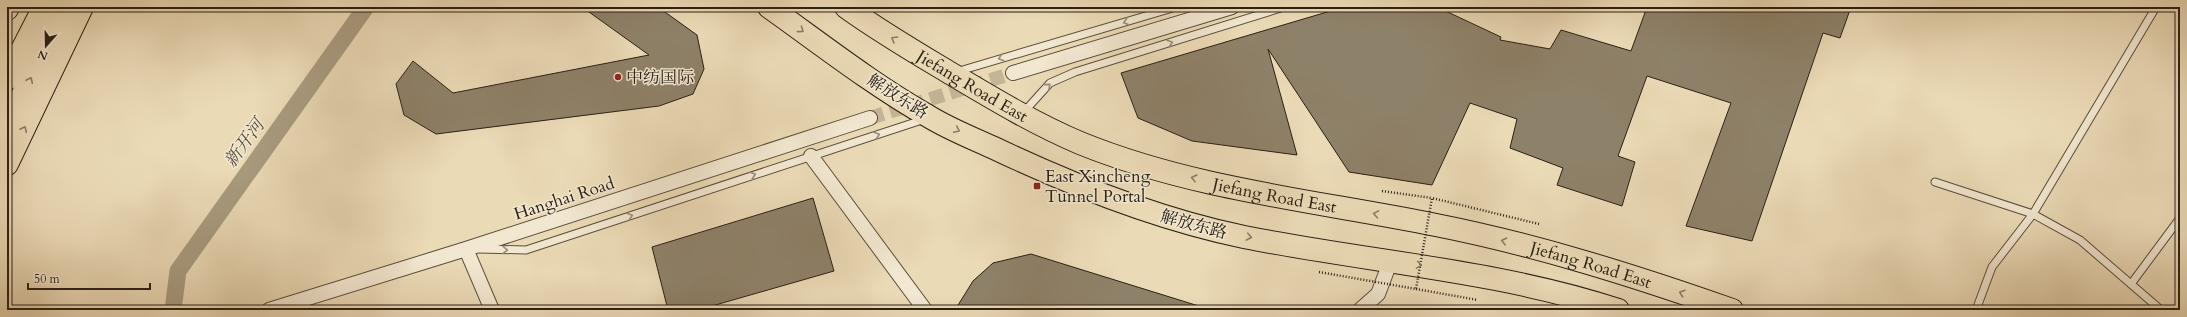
<svg xmlns="http://www.w3.org/2000/svg" width="2187" height="317" font-family="Cardo,'Noto Serif SC',serif">
<style>
.lines{fill:none;stroke-linecap:round;stroke-linejoin:round}
.canal{stroke:#a99b7f;stroke-width:17}
.building{fill:#8e8169;stroke:#2a2015}
.street-tunnel{stroke:#c4b596;stroke-width:14;stroke-dasharray:14 7;stroke-linecap:butt}
.lane-casing{stroke:#5a4e3d;stroke-width:9}
.street-casing{stroke:#5a4e3d;stroke-width:16}
.primary-casing{stroke:#2a2015;stroke-width:24}
.highway-casing{stroke:#2a2015;stroke-width:24}
.path{stroke:#2a2015;stroke-width:2.5;stroke-dasharray:1 2;stroke-linecap:butt}
.lane{stroke:#f2e7d0;stroke-width:7}
.street{stroke:#f2e7d0;stroke-width:14}
.primary{stroke:#ebdab6;stroke-width:22}
.highway{stroke:#ebdab6;stroke-width:22}
.path-bridge{stroke:#2a2015;stroke-width:2.5;stroke-dasharray:1 2;stroke-linecap:butt}
.oneway{stroke:#988d7c}
.oneway2{stroke:#8a7d66}
.poi-dot{fill:#8f2418;stroke:#f2e7d0;stroke-width:1.5}
.labels{text-anchor:middle;stroke-width:3;stroke-linejoin:round;paint-order:stroke}
.poi-label{font-size:17px;fill:#2a2015;stroke:#f2e7d0;text-anchor:start}
.street-label{font-size:17px;fill:#2a2015;stroke:#f2e7d0}
.water-label{font-size:18px;font-style:italic;fill:#564b3a;stroke:#f2e7d0}
</style>
<rect width="100%" height="100%" fill="#ebdab6"/>
<filter id="stains"><feTurbulence type="fractalNoise" baseFrequency=".005" numOctaves="4"/><feColorMatrix values="0 0 0 0 .2 0 0 0 0 .09 0 0 0 0 .02 0 0 0 .5 -.17"/></filter>
<radialGradient id="worn" r=".72"><stop offset=".6" stop-color="#630" stop-opacity="0"/><stop offset="1" stop-color="#630" stop-opacity=".3"/></radialGradient>
<g class="lines">
<path class="canal" d="M173,310L178,271L366,7"/>
</g>
<path class="building" d="M582,7H658L697,35L704,69L693,94L659,106L436,134L404,115L396,84L413,61L453,93L649,55Z
M1344,7H1437L1501,37L1500,40L1550,49L1561,30L1631,51L1647,7H1756L1770,11L1772,7H1851L1840,38L1823,33L1752,241L1686,226L1731,103L1647,76L1618,156L1635,162L1622,206L1557,185L1563,168L1510,148L1517,119L1470,103L1432,185L1349,172L1268,49L1297,155L1192,141L1138,118L1121,73Z
M813,198L834,271L698,310H668L652,247Z
M1031,254L1202,307L1201,310H955L973,281L993,263Z"/>
<g class="lines">
<path class="street-tunnel" d="M870,118L1013,73"/>
<g class="lane-casing">
<path id="lane" d="M956,72L1176,7
M1023,113L1050,83L1075,72L1284,7
M1935,182L2033,214L2080,240L2161,310
M479,249L526,250L925,119
M2131,284L2180,218
M1976,310L1992,267L2033,214L2156,7"/>
</g>
<g class="street-casing">
<path id="street" d="M1013,73L1232,7
M811,156L925,310
M466,249L492,310
M269,310L466,249L870,118
M1360,310L1378,294L1391,260"/>
</g>
<g class="primary-casing">
<g id="primary">
<path d="M769,7C821,44 872,84 928,116C949,129 972,138 994,148C1074,186 1157,219 1244,237C1369,262 1496,270 1618,310"/>
<path id="s1" d="M846,7C879,31 915,52 950,73C992,98 1035,124 1080,143C1193,189 1317,201 1436,225C1537,245 1635,276 1732,310"/>
<path d="M7,128L64,7"/>
</g>
</g>
<g class="highway-casing">
<path id="highway" d="M7,9L8,7
M7,79L44,7
M7,164L82,7"/>
</g>
<path class="path" d="M1382,191L1432,198
M1416,289L1478,300"/>
<use href="#lane" class="lane"/>
<use href="#street" class="street"/>
<use href="#primary" class="primary"/>
<use href="#highway" class="highway"/>
<path class="path-bridge" d="M1319,272L1416,289L1432,198L1539,224"/>
</g>
<defs><path id="oneway-chevron" d="M-2-3.5L2.5 0L-2 3.5" fill="none" stroke-width="1.6" stroke-linecap="round" stroke-linejoin="round"/></defs>
<g class="oneway">
<use href="#oneway-chevron" transform="translate(1126 22) rotate(164)"/>
<use href="#oneway-chevron" transform="translate(1170 43) rotate(-17)"/>
<use href="#oneway-chevron" transform="translate(1001 58) rotate(164)"/>
<use href="#oneway-chevron" transform="translate(1048 86) rotate(-41)"/>
<use href="#oneway-chevron" transform="translate(877 135) rotate(-18)"/>
<use href="#oneway-chevron" transform="translate(753 175) rotate(-18)"/>
<use href="#oneway-chevron" transform="translate(630 216) rotate(-18)"/>
<use href="#oneway-chevron" transform="translate(505 250) rotate(1)"/>
</g>
<g class="oneway2">
<use href="#oneway-chevron" transform="translate(801 30) rotate(36)"/>
<use href="#oneway-chevron" transform="translate(894 39) rotate(-149)"/>
<use href="#oneway-chevron" transform="translate(30 80) rotate(-65)"/>
<use href="#oneway-chevron" transform="translate(24 129) rotate(-64)"/>
<use href="#oneway-chevron" transform="translate(957 130) rotate(25)"/>
<use href="#oneway-chevron" transform="translate(1194 178) rotate(-166)"/>
<use href="#oneway-chevron" transform="translate(1376 214) rotate(-170)"/>
<use href="#oneway-chevron" transform="translate(1249 237) rotate(11)"/>
<use href="#oneway-chevron" transform="translate(1504 241) rotate(-167)"/>
<use href="#oneway-chevron" transform="translate(1419 265) rotate(9)"/>
<use href="#oneway-chevron" transform="translate(1682 293) rotate(-161)"/>
</g>
<g class="poi-dot">
<circle cx="618" cy="77" r="4"/>
<rect x="1033" y="182" width="8" height="8" rx="2"/>
</g>
<g class="labels">
<g class="poi-label">
<text x="626" y="83">中纺国际</text>
<text x="1045" y="182">East Xincheng<tspan x="1045" dy="20">Tunnel Portal</tspan></text>
</g>
<g class="street-label">
<text dy="6" stroke="none"><textPath href="#s1" startOffset="149">Jiefang Road East</textPath></text>
<text transform="translate(898 96) rotate(32)" y="6">解放东路</text>
<text dy="6" stroke="none"><textPath href="#s1" startOffset="473">Jiefang Road East</textPath></text>
<text transform="translate(564 198) rotate(-18)" y="6">Hanghai Road</text>
<text transform="translate(1194 224) rotate(15)" y="6">解放东路</text>
<text dy="6" stroke="none"><textPath href="#s1" startOffset="797">Jiefang Road East</textPath></text>
</g>
<g class="water-label">
<text transform="translate(244 143) rotate(-54)" y="6">新开河</text>
</g>
</g>
<rect width="2187" height="317" fill="none" stroke="#ebdab6" stroke-width="24"/>
<rect x="8" y="8" width="2171" height="301" fill="none" stroke="#2a2015" stroke-width="2"/>
<rect x="12" y="12" width="2163" height="293" fill="none" stroke="#2a2015"/>
<g transform="translate(46 46) rotate(200)" stroke="#f2e7d0" stroke-width="3" paint-order="stroke">
<path d="M0-3L7 15L0 10L-7 15Z" fill="#2a2015"/>
<text y="-6" font-size="11" font-weight="bold" text-anchor="middle" fill="#2a2015">N</text>
</g>
<path d="M28 283v6h122v-6" fill="none" stroke="#2a2015" stroke-width="2"/>
<text x="34" y="283" font-size="12" fill="#2a2015" stroke="#f2e7d0" stroke-width="3" paint-order="stroke">50 m</text>
<rect width="100%" height="100%" filter="url(#stains)"/>
<rect width="100%" height="100%" fill="url(#worn)"/>
</svg>
